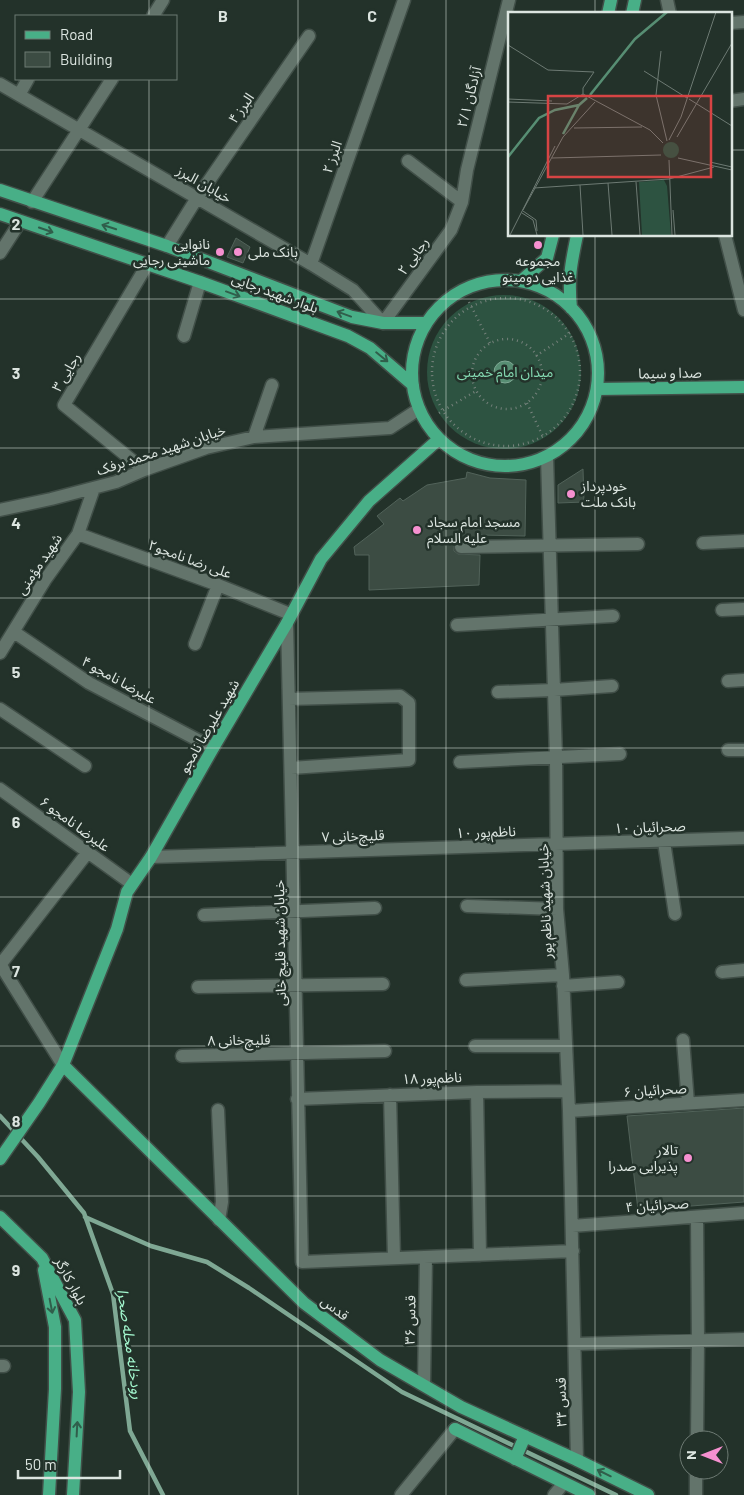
<svg xmlns="http://www.w3.org/2000/svg" width="744" height="1495" font-family="Barlow,'Noto Sans Arabic',sans-serif">
<style>
.green{fill:#2d5341}
.water{fill:#578e73;stroke:#7fa894}
.lines{fill:none;stroke-linecap:round;stroke-linejoin:round}
.stream{stroke:#7fa894;stroke-width:4.5}
.building{fill:#3c4c43;stroke:#52635a}
.minor-casing{stroke:#414f48;stroke-width:15}
.major-casing{stroke:#414f48;stroke-width:15}
.path{stroke:#76827c;stroke-width:2.5;stroke-dasharray:1 4;stroke-linecap:butt}
.minor{stroke:#63746b;stroke-width:12}
.major{stroke:#48af87;stroke-width:12}
.oneway{stroke:#305e4b}
.grid{fill:none;stroke:#dce5e0;stroke-width:1;stroke-opacity:0.55}
.poi-dot{fill:#f690d0;stroke:#23322a;stroke-width:2}
.labels{text-anchor:middle;stroke-width:5;stroke-linejoin:round;paint-order:stroke}
.street-label{font-size:14px;fill:#dce5e0;stroke:#23322a}
.poi-label{font-size:14px;fill:#dce5e0;stroke:#23322a;text-anchor:start}
.park-label{font-size:14px;fill:#83d8b0;stroke:#23322a}
.water-label{font-size:15px;font-style:italic;fill:#a3f8cf;stroke:#23322a}
.inset-river{fill:none;stroke:#578e73;stroke-width:2.5}
.inset-road{fill:none;stroke:#6d7a73;stroke-width:1}
.view{fill:#d74444;fill-opacity:0.15;stroke:#d74444;stroke-width:2.5}
.inset-edge{fill:none;stroke:#dce5e0;stroke-width:2.5}
.grid-label{font-size:16px;text-anchor:middle;font-weight:bold;fill:#dce5e0;stroke:#23322a;stroke-width:5;stroke-linejoin:round;paint-order:stroke}
</style>
<rect width="100%" height="100%" fill="#23322a"/>
<path class="green" d="M427 372a77 77 0 1 1 154 0a77 77 0 1 1-154 0Z"/>
<path class="water" d="M494 372a11 11 0 1 1 22 0a11 11 0 1 1-22 0Z"/>
<g class="lines">
<path class="stream" d="M0,1116L38,1157L84,1213L113,1294L130,1431L163,1495
M85,1217L151,1246L207,1262L249,1288L402,1392L616,1495"/>
</g>
<path class="building" d="M236,238L250,247L243,263L227,257Z
M583,469L584,502L558,503V485Z
M467,472L490,478L526,480L525,536L481,535V539H460L454,543V551L458,554L480,555L479,585L369,590V555H355L354,547L384,524L377,516L400,498L403,501L427,485L466,478Z
M744,1108V1202L638,1210L627,1116Z"/>
<g class="lines">
<g class="minor-casing">
<path id="minor" d="M667,0L670,14
M153,16L163,0
M730,23L744,22
M0,84L311,264L353,290L383,323L451,230L462,202L467,170L509,0
M19,95L28,79
M730,101L744,99
M408,161L462,202
M32,202L112,79
M725,235L744,310
M167,246L197,198L309,36
M0,253L20,222
M311,264L404,0
M184,336L200,282
M254,437L272,385
M547,457L556,758L557,909L563,975L569,1111L577,1460
M144,470L64,405L147,265
M0,510L51,499L116,482L144,470L206,448L254,437L390,428L419,409
M78,534L218,585L290,614
M703,543L744,541
M461,547L638,544
M722,610L744,609
M287,623L302,1262L573,1251
M457,625L613,616
M14,632L89,683L213,748
M195,644L218,585
M0,653L45,580L78,534L94,488
M728,681L744,680
M498,692L554,690L612,686
M289,699L400,696L409,703V760L291,768
M0,709L85,766
M728,750H744
M460,762L620,754
M0,789L132,884
M664,842L675,914
M151,857L744,838
M467,906L557,909
M204,915L375,908
M0,964L63,1065
M0,965L88,852
M722,972L744,970
M466,980L563,975
M563,986L618,982
M198,987L383,984
M683,1040L688,1103
M475,1046H566
M182,1056L385,1051
M477,1092L480,1255
M390,1095L394,1258
M297,1099L477,1092L568,1091
M218,1110L222,1202L219,1220
M569,1111L744,1100
M572,1226L744,1213
M575,1344L744,1339
M0,1366H4
M424,1385L426,1257
M697,1440L698,1340L697,1217
M401,1495L455,1429
M554,1495L564,1483
M696,1495V1470"/>
</g>
<g class="major-casing">
<path id="major" d="M608,14L611,0
M632,14L635,0
M0,190L167,246L352,317L383,323H426
M0,214L200,282L348,336L370,348L413,385
M412 373a93 93 0 1 1 186 0a93 93 0 1 1-186 0Z
M521,281L547,258L553,235
M571,308C568,278 571,264 577,235
M597,389L744,387
M63,1065L304,1303L380,1360L461,1407L577,1460L648,1495
M0,1159L39,1103L63,1065L117,929L127,892L151,857L213,748L287,623L321,559L369,501L439,439
M0,1217L42,1258L75,1320L79,1392L73,1495
M44,1270L55,1327V1389L49,1495
M455,1429L589,1495
M515,1459L525,1436"/>
</g>
<path class="path" d="M432 372a74 74 0 1 1 148 0a74 74 0 1 1-148 0Z
M469,302L490,343
M472 374a35 35 0 1 1 70 0a35 35 0 1 1-70 0Z
M536,356L570,333
M527,403L544,439
M439,413L476,391"/>
<use href="#minor" class="minor"/>
<use href="#major" class="major"/>
</g>
<defs><path id="oneway-shaft" d="M-6 0H5M1.5-3L5.5 0L1.5 3" fill="none" stroke-width="1.6" stroke-linecap="round" stroke-linejoin="round" transform="scale(1.25)"/></defs>
<g class="oneway">
<use href="#oneway-shaft" transform="translate(109 227) rotate(-162)"/>
<use href="#oneway-shaft" transform="translate(46 230) rotate(19)"/>
<use href="#oneway-shaft" transform="translate(233 294) rotate(20)"/>
<use href="#oneway-shaft" transform="translate(344 314) rotate(-160)"/>
<use href="#oneway-shaft" transform="translate(382 357) rotate(39)"/>
<use href="#oneway-shaft" transform="translate(51 1306) rotate(79)"/>
<use href="#oneway-shaft" transform="translate(77 1429) rotate(-87)"/>
<use href="#oneway-shaft" transform="translate(604 1473) rotate(-154)"/>
</g>
<path class="grid" d="M149,0V16M298,0V1495M446,0V1495M595,0V14M149,79V1495M0,150H509M730,150H744M595,235V1495M0,299H744M0,448H744M0,598H744M0,748H744M0,897H744M0,1046H744M0,1196H744M0,1346H744"/>
<g class="poi-dot">
<circle cx="538" cy="245" r="5"/>
<circle cx="220" cy="252" r="5"/>
<circle cx="238" cy="252" r="5"/>
<circle cx="571" cy="494" r="5"/>
<circle cx="417" cy="530" r="5"/>
<circle cx="688" cy="1158" r="5"/>
</g>
<g class="labels">
<g class="street-label">
<text transform="translate(469 97) rotate(-76)" y="5">آزادگان ۲/۱</text>
<text transform="translate(241 108) rotate(-55)" y="5">البرز ۴</text>
<text transform="translate(332 157) rotate(-71)" y="5">البرز ۲</text>
<text transform="translate(204 184) rotate(30)" y="5">خیابان البرز</text>
<text transform="translate(413 256) rotate(-54)" y="5">رجایی ۲</text>
<text transform="translate(275 293) rotate(20)" y="5">بلوار شهید رجایی</text>
<text transform="translate(66 372) rotate(-59)" y="5">رجایی ۳</text>
<text transform="translate(670 373) rotate(-1)" y="5">صدا و سیما</text>
<text transform="translate(161 450) rotate(-18)" y="5">خیابان شهید محمد برفک</text>
<text transform="translate(190 559) rotate(20)" y="5">علی رضا نامجو۲</text>
<text transform="translate(39 564) rotate(-56)" y="5">شهید مؤمنی</text>
<text transform="translate(119 680) rotate(29)" y="5">علیرضا نامجو ۴</text>
<text transform="translate(209 726) rotate(-60)" y="5">شهید علیرضا نامجو</text>
<text transform="translate(75 824) rotate(36)" y="5">علیرضا نامجو ۶</text>
<text transform="translate(650 827) rotate(-2)" y="5">صحرائیان ۱۰</text>
<text transform="translate(486 832) rotate(-2)" y="5">ناظم‌پور ۱۰</text>
<text transform="translate(353 836) rotate(-2)" y="5">قلیچ‌خانی ۷</text>
<text transform="translate(545 901) rotate(-92)" y="5">خیابان شهید ناظم پور</text>
<text transform="translate(280 943) rotate(-91)" y="5">خیابان شهید قلیچ خانی</text>
<text transform="translate(239 1040) rotate(-1)" y="5">قلیچ‌خانی ۸</text>
<text transform="translate(432 1078) rotate(-2)" y="5">ناظم‌پور ۱۸</text>
<text transform="translate(655 1090) rotate(-4)" y="5">صحرائیان ۶</text>
<text transform="translate(657 1205) rotate(-4)" y="5">صحرائیان ۴</text>
<text transform="translate(71 1281) rotate(62)" y="5">بلوار کارگر</text>
<text transform="translate(335 1308) rotate(37)" y="5">قدس</text>
<text transform="translate(410 1320) rotate(-89)" y="5">قدس ۳۶</text>
<text transform="translate(561 1402) rotate(-91)" y="5">قدس ۳۴</text>
</g>
<g class="poi-label">
<text x="210" y="249" text-anchor="end">نانوایی<tspan x="210" dy="16">ماشینی رجایی</tspan></text>
<text x="248" y="257">بانک ملی</text>
<text x="538" y="266" text-anchor="middle">مجموعه<tspan x="538" dy="16">غذایى دومینو</tspan></text>
<text x="581" y="491">خودپرداز<tspan x="581" dy="16">بانک ملت</tspan></text>
<text x="427" y="527">مسجد امام سجاد<tspan x="427" dy="16">علیه السلام</tspan></text>
<text x="678" y="1155" text-anchor="end">تالار<tspan x="678" dy="16">پذیرایی صدرا</tspan></text>
</g>
<g class="park-label">
<text x="505" y="377">میدان امام خمینی</text>
</g>
<g class="water-label">
<text transform="translate(130 1344) rotate(82)" y="5">رودخانه محله صحرا</text>
</g>
</g>
<g transform="translate(508 12)">
<rect width="224" height="224" fill="#23322a"/>
<path d="M155 138a8 8 0 1 1 16 0a8 8 0 1 1-16 0ZM156,168L159,174L163,223H134L131,170Z" fill="#2d5341"/>
<path class="inset-river" d="M82,83L127,27L159,0M55,122L71,93M0,145L31,106L47,98L71,93L79,86"/>
<path class="inset-road" d="M0,33L40,58L86,60L75,76V82M153,39L148,83L159,129M136,59L179,86M0,87L44,89M181,87L224,114M0,90L59,92L75,82L142,118L155,131M66,116L134,115M169,125L224,31M161,128L173,105L208,0M44,146L153,143M170,146L224,158M161,148L164,223M202,150L224,155M161,167L206,155M128,170L132,223M100,171L104,223M72,173L75,223M26,176L161,167M15,198L55,125L87,90M165,198L167,223M15,199L28,208L29,219M14,201L25,208L29,223M2,223L47,134"/>
<path class="view" d="M40,84H203V165H40Z"/>
<rect width="224" height="224" class="inset-edge"/>
</g>
<g class="grid-label">
<text x="223" y="22">B</text>
<text x="372" y="22">C</text>
<text x="16" y="230">2</text>
<text x="16" y="379">3</text>
<text x="16" y="529">4</text>
<text x="16" y="678">5</text>
<text x="16" y="828">6</text>
<text x="16" y="977">7</text>
<text x="16" y="1127">8</text>
<text x="16" y="1276">9</text>
</g>
<rect x="15" y="15" width="162" height="65" fill="#23322a" stroke="#6d7a73"/>
<rect x="25" y="31" width="25" height="8" fill="#48af87" stroke="#6d7a73"/>
<text x="60" y="40" font-size="15" fill="#dce5e0">Road</text>
<rect x="25" y="52" width="25" height="15" fill="#3c4c43" stroke="#6d7a73"/>
<text x="60" y="65" font-size="15" fill="#dce5e0">Building</text>
<g transform="translate(704 1455) rotate(270)"><circle r="24" fill="#23322a" stroke="#6d7a73"/>
<path d="M0-4L9 19L0 12L-9 19Z" fill="#f690d0"/>
<text y="-8" font-size="14" font-weight="bold" text-anchor="middle" fill="#dce5e0">N</text>
</g>
<path d="M18 1470v8h102v-8" fill="none" stroke="#dce5e0" stroke-width="2.5"/>
<text x="25" y="1470" font-size="15" fill="#dce5e0" stroke="#23322a" stroke-width="4" paint-order="stroke">50 m</text>
</svg>
